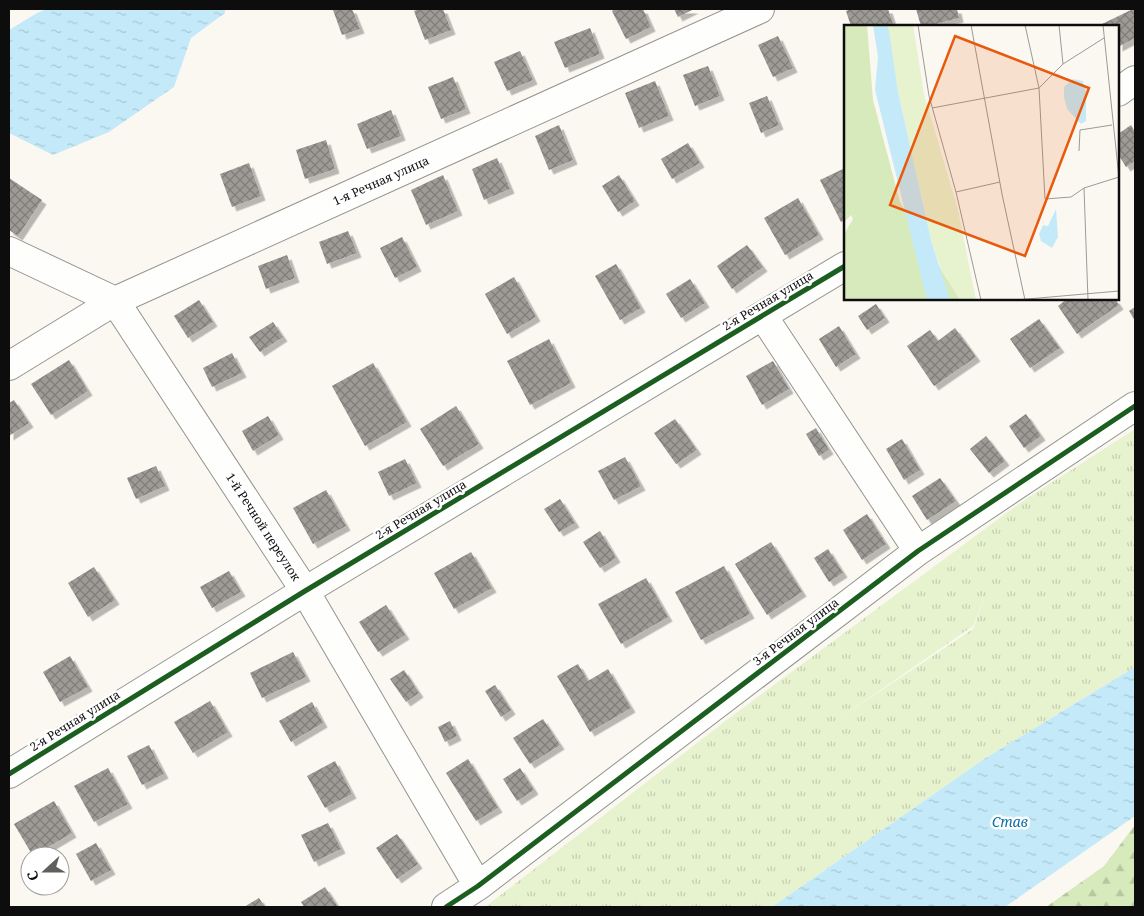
<svg xmlns="http://www.w3.org/2000/svg" width="1144" height="916" font-family="'Noto Serif',serif">
<style>
.grass{fill:url(#grass-tufts);fill-rule:evenodd}
.forest{fill:url(#forest-firs)}
.water{fill:url(#water-ripples)}
.building{fill:url(#building-cross-hatch);filter:url(#shadow)}
.lines{fill:none;stroke-linecap:round;stroke-linejoin:round}
.minor-casing{stroke:#949390;stroke-width:30}
.minor{stroke:#fefefd;stroke-width:28}
.cycleway-casing{stroke:#fff;stroke-width:8}
.cycleway{stroke:#1b5e20;stroke-width:5}
.labels{text-anchor:middle;stroke-width:5;stroke-linejoin:round;paint-order:stroke}
.street-label{font-size:12px;fill:#0d0d0d;stroke:#fff}
.water-label{font-size:14px;font-style:italic;fill:#0b71aa;stroke:#fff}
.inset-road{fill:none;stroke:#9c9a96;stroke-width:1}
.view{fill:#e8590c;fill-opacity:0.15;stroke:#e8590c;stroke-width:2.5}
.inset-edge{fill:none;stroke:#0d0d0d;stroke-width:2.5}
</style>
<defs>
<pattern id="grass-tufts" width="24" height="20" patternUnits="userSpaceOnUse" patternTransform="scale(1.25)"><rect width="24" height="20" fill="#e7f2cf"/><path d="M3 7l-1-3M5 7V3M7 7l1-3M15 17l-1-3M17 17v-4M19 17l1-3" fill="none" stroke="#c5ceb1"/></pattern>
<pattern id="forest-firs" width="22" height="20" patternUnits="userSpaceOnUse" patternTransform="scale(1.25)"><rect width="22" height="20" fill="#d7eabc"/><path d="M5 1l3.5 6h-7zM16 11l3.5 6h-7z" fill="#b7c8a0"/></pattern>
<pattern id="water-ripples" width="26" height="14" patternUnits="userSpaceOnUse" patternTransform="scale(1.25)"><rect width="26" height="14" fill="#c4eaf9"/><path d="M2 4q2-2 4 0t4 0M15 11q2-2 4 0t4 0" fill="none" stroke="#a7c8d4"/></pattern>
<pattern id="building-cross-hatch" width="8" height="8" patternUnits="userSpaceOnUse" patternTransform="scale(1.25)"><rect width="8" height="8" fill="#9e9b97"/><path d="M0 0l8 8M0 8l8-8" fill="none" stroke="#7f7d7a"/></pattern>
<filter id="shadow"><feDropShadow dx="4.5" dy="4.5" stdDeviation="0" flood-color="#0004"/></filter>
</defs>
<rect width="100%" height="100%" fill="#fbf8f1"/>
<path class="grass" d="M1135,429V667L984,759L772,907H485L728,719L1020,503ZM986,593L973,629L834,722L973,626Z"/>
<path class="forest" d="M1135,825V907H1046L1104,866Z"/>
<path class="water" d="M47,9H225V13L191,38L174,87L109,132L53,155L9,133V30L37,13Z
M1135,667V816L1005,907H772L984,759Z"/>
<path class="building" d="M337,9H352L360,29L342,35L333,10Z
M419,9H443L451,30L425,40L414,11Z
M615,9H643L651,27L626,39L612,11Z
M674,9H694L678,17Z
M851,9H888L893,24L886,26H851L846,11Z
M916,9H957L959,18L928,26H921Z
M1133,9H1135V38L1118,47V26H1104L1102,24Z
M590,28L600,54L565,68L554,42Z
M778,36L793,68L773,77L758,45Z
M520,51L533,80L507,91L494,62Z
M708,66L720,96L695,106L683,75Z
M453,77L466,109L441,119L428,87Z
M655,81L669,116L639,128L625,93Z
M767,96L779,125L761,133L749,103Z
M391,110L401,136L367,149L357,124Z
M559,125L573,160L549,170L535,136Z
M1131,125L1135,132V161L1126,167L1118,154V134Z
M326,140L335,169L305,179L296,150Z
M688,143L700,163L672,179L661,159Z
M497,158L510,189L484,200L472,169Z
M249,163L261,196L232,207L220,174Z
M845,168V219L841,222L820,180Z
M443,175L458,211L426,225L411,190Z
M619,175L635,201L618,212L602,186Z
M9,178L42,200L18,236L9,230Z
M798,198L819,235L785,255L764,218Z
M348,231L357,253L327,264L319,242Z
M402,237L417,267L395,278L380,248Z
M747,245L763,267L732,289L717,266Z
M287,255L295,278L266,289L258,266Z
M616,264L641,308L620,320L595,276Z
M514,277L536,317L507,334L485,294Z
M690,279L705,303L681,318L666,294Z
M1067,299H1115L1119,305L1077,334L1058,306Z
M199,300L213,322L188,338L174,316Z
M876,304L885,318L867,330L858,316Z
M1135,307V321L1129,311Z
M1039,319L1060,348L1030,368L1010,339Z
M273,322L283,337L260,352L249,337Z
M839,326L856,354L836,367L819,339Z
M955,328L976,357L934,386L907,346L930,330L938,341Z
M549,339L571,383L530,405L507,361Z
M232,353L242,373L212,387L203,368Z
M69,360L88,391L51,415L31,384Z
M773,361L789,389L762,405L746,376Z
M373,363L407,422L365,446L332,386Z
M14,400L29,423L9,436V403Z
M456,406L479,444L443,466L420,429Z
M1026,414L1041,436L1024,448L1009,426Z
M268,416L279,435L253,451L242,431Z
M675,419L697,450L676,464L654,433Z
M816,428L829,450L819,456L806,434Z
M986,436L1005,461L989,473L970,449Z
M902,439L920,470L904,480L886,449Z
M625,457L641,486L614,500L598,471Z
M405,459L417,483L389,496L378,472Z
M156,466L165,486L136,499L127,478Z
M940,478L956,501L927,520L912,496Z
M326,490L346,526L313,544L293,508Z
M560,499L575,523L559,532L544,509Z
M867,514L886,544L862,560L843,530Z
M600,531L616,558L600,568L583,542Z
M771,542L802,592L767,615L735,564Z
M828,549L843,573L829,582L814,558Z
M471,552L492,588L454,609L434,573Z
M724,566L750,614L701,640L675,592Z
M94,567L115,600L88,617L68,583Z
M229,571L241,592L212,608L200,587Z
M646,578L668,617L621,644L598,604Z
M386,605L405,635L378,652L359,622Z
M293,652L306,677L262,698L250,673Z
M70,656L88,687L60,702L43,672Z
M578,664L588,681L608,669L631,708L590,732L557,676Z
M404,670L419,693L406,702L390,679Z
M495,685L511,710L501,717L485,691Z
M210,701L228,732L193,753L174,722Z
M312,702L323,723L291,742L279,721Z
M543,719L560,745L530,764L513,738Z
M450,721L457,736L445,742L438,727Z
M149,745L164,774L142,785L127,756Z
M468,759L498,808L476,821L446,773Z
M335,761L352,794L325,808L307,776Z
M108,768L128,804L94,822L74,786Z
M520,768L534,790L517,801L503,779Z
M54,801L72,833L33,856L14,824Z
M328,823L341,849L314,862L301,835Z
M397,834L418,864L397,879L376,848Z
M96,843L111,870L91,881L76,854Z
M325,887L338,907H304L301,902Z
M259,898L265,907H244Z"/>
<g class="lines">
<g class="minor-casing">
<path id="minor" d="M1118,92L1135,80
M9,251L115,301L305,591L478,886
M763,316L918,551
M9,366L115,301L760,9
M9,774L305,591L845,266
M446,907L478,886L918,551L1135,406"/>
</g>
<use href="#minor" class="minor"/>
<g class="cycleway-casing">
<path id="cycleway" d="M9,774L305,591L845,266
M446,907L478,886L918,551L1135,406"/>
</g>
<use href="#cycleway" class="cycleway"/>
</g>
<g class="labels">
<g class="street-label">
<text transform="translate(381 181) rotate(-24)" y="4">1-я Речная улица</text>
<text transform="translate(768 301) rotate(-31)" y="4">2-я Речная улица</text>
<text transform="translate(421 510) rotate(-31)" y="4">2-я Речная улица</text>
<text transform="translate(263 527) rotate(57)" y="4">1-й Речной переулок</text>
<text transform="translate(796 632) rotate(-37)" y="4">3-я Речная улица</text>
<text transform="translate(75 721) rotate(-32)" y="4">2-я Речная улица</text>
</g>
<g class="water-label">
<text x="1010" y="827">Став</text>
</g>
</g>
<g transform="translate(844 25)">
<rect width="275" height="275" fill="#fbf8f1"/>
<path d="M43,0H69L80,69L114,185L132,275H116L96,241L87,215L54,67Z" fill="#e7f2cf"/>
<path d="M0,0H23L29,75L56,177L116,275H0V209L9,194L7,190L0,197Z" fill="#d7eabc"/>
<path d="M29,0H43L45,6L54,67L87,215L106,275H83L31,65L34,32ZM229,54L239,56L242,68V96L237,99L223,84L220,72V62ZM212,184L214,212L208,223L197,216L195,209L199,200L204,201Z" fill="#c4eaf9"/>
<path class="inset-road" d="M74,0L85,71L112,167L137,275M127,0L158,169L181,275M181,0L195,63L201,174L227,172L240,163L275,152M215,0L219,39M259,0L275,153M88,83L195,63L219,39L260,13M235,126L236,105L268,100M240,163L244,275M112,167L156,157M172,275L275,266"/>
<path class="view" d="M111,11L245,63L181,231L46,180Z"/>
<rect width="275" height="275" class="inset-edge"/>
</g>
<rect width="1144" height="916" fill="none" stroke="#0d0d0d" stroke-width="20"/>
<g transform="translate(45 871) rotate(249)"><circle r="24" fill="#ffffff" stroke="#9e9e9e"/>
<path d="M0-4L9 19L0 12L-9 19Z" fill="#605f5d"/>
<text y="-8" font-size="14" font-weight="bold" text-anchor="middle" fill="#0d0d0d">С</text>
</g>
</svg>
